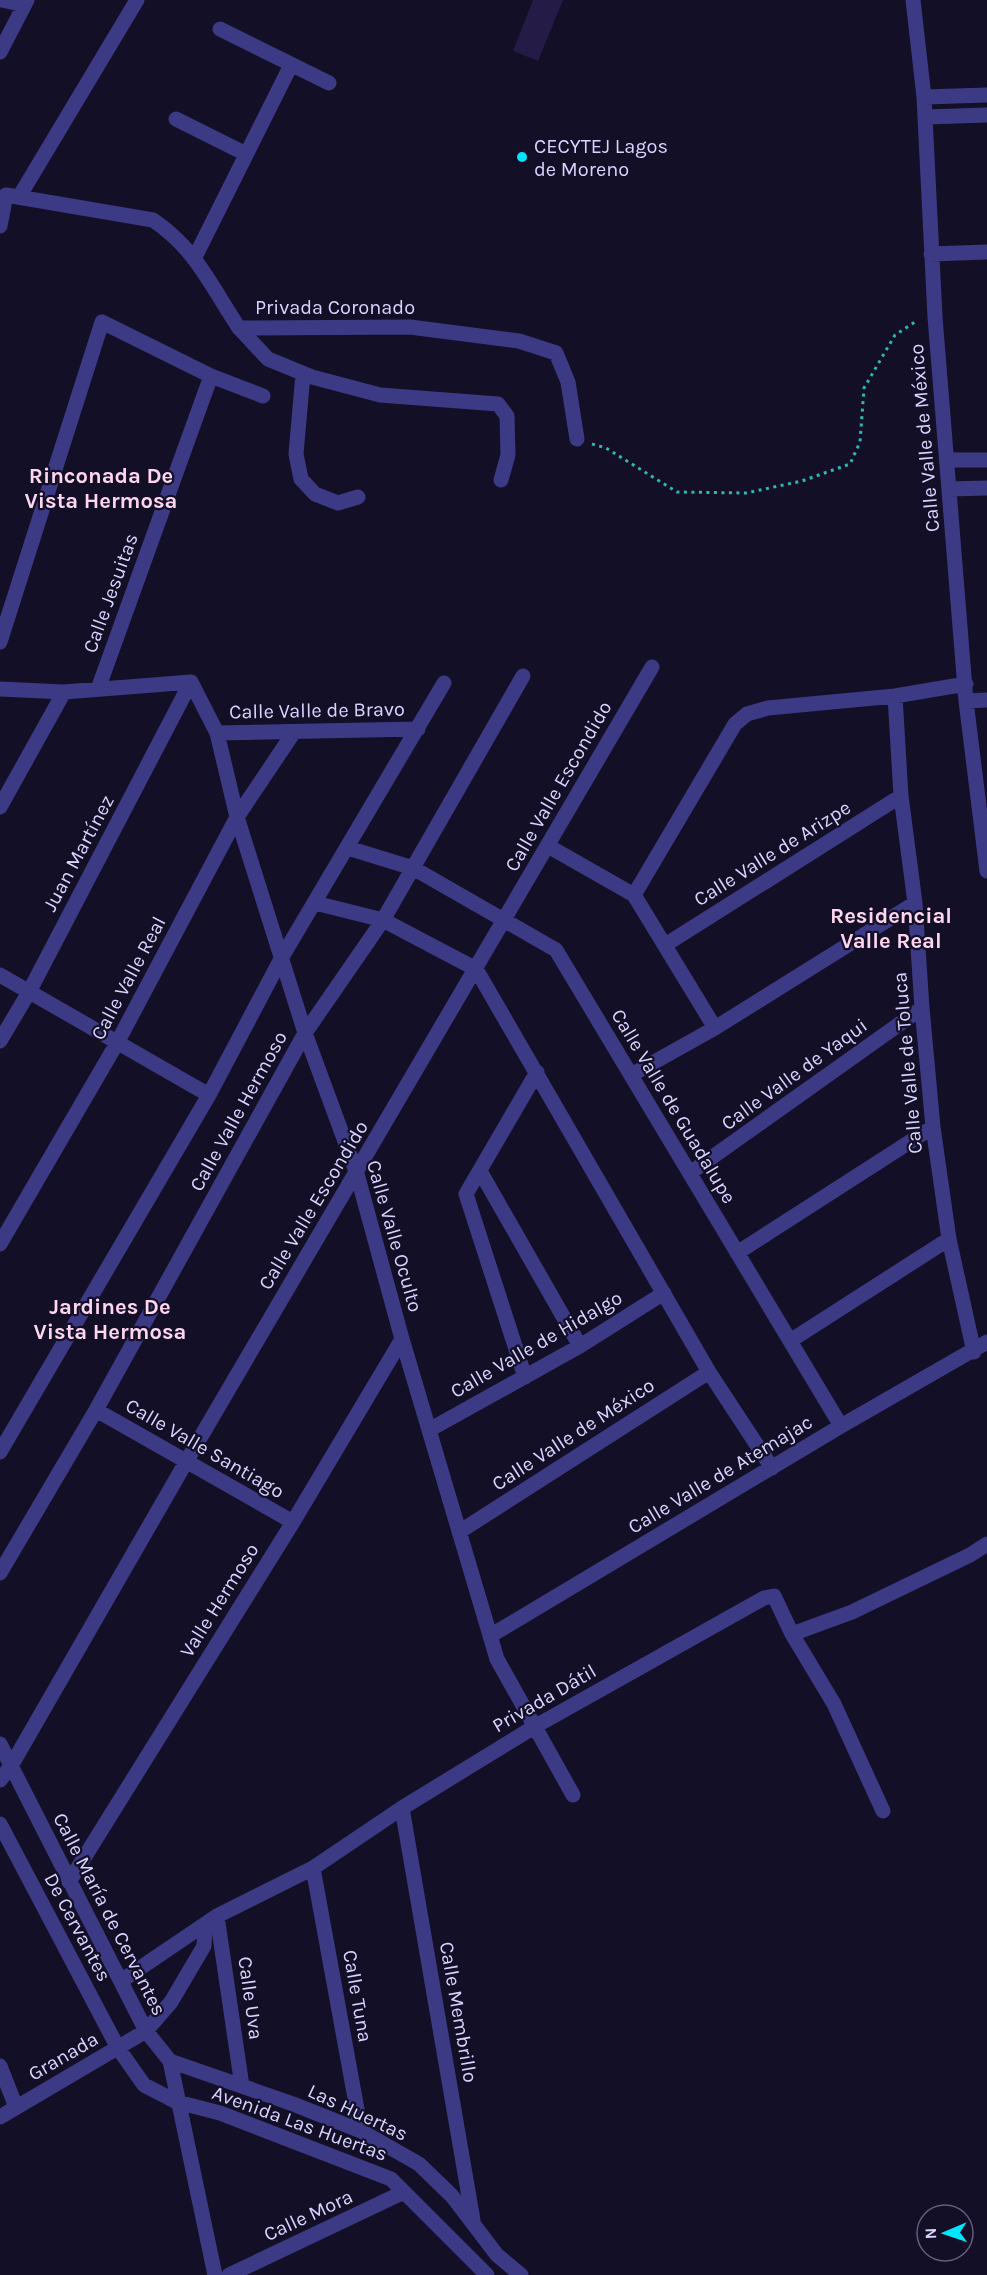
<svg xmlns="http://www.w3.org/2000/svg" width="987" height="2275" font-family="Karla,sans-serif">
<style>
.building{fill:#241b47}
.lines{fill:none;stroke-linecap:round;stroke-linejoin:round}
.path{stroke:#2fb8b0;stroke-width:3;stroke-dasharray:3 4.5;stroke-linecap:butt}
.minor{stroke:#3d3a85;stroke-width:15}
.poi-dot{fill:#00e5ff;stroke:#130f26;stroke-width:2}
.labels{text-anchor:middle;stroke-width:4.5;stroke-linejoin:round;paint-order:stroke}
.poi-label{font-size:20px;fill:#d9d4ff;stroke:#130f26;text-anchor:start}
.street-label{font-size:20px;fill:#d9d4ff;stroke:#130f26}
.quarter-label{font-size:22px;font-weight:bold;fill:#ffd6f0;stroke:#130f26}
</style>
<rect width="100%" height="100%" fill="#130f26"/>
<path class="building" d="M533,0H563L538,61L513,51Z"/>
<g class="lines">
<path class="path" d="M592,444L606,448L677,492L746,493L802,481L850,464L860,442L864,388L895,335L918,320"/>
<path class="minor" d="M2,0L24,5
M913,0L924,97L935,317L966,701L987,871
M220,29L329,83
M0,52L27,0
M924,97L987,95
M926,117L987,115
M176,119L246,154
M6,195L153,220C196,249 211,286 239,328L410,327L519,341L556,353L568,382L577,439
M19,197L137,0
M0,226L6,195
M931,254L987,252
M195,257L291,65
M239,328L268,359L312,377L380,395L498,404L507,416L508,455L501,480
M303,374L296,454L301,479L315,494L338,503L358,497
M947,460H987
M949,489L987,488
M0,642L102,322L211,376L263,396
M191,682L217,733L237,817L305,1033L357,1174L402,1339L497,1659L573,1795
M0,689L64,692L191,682
M98,689L211,376
M895,696L901,796L915,903L922,1008L933,1127L949,1239L974,1352
M966,701L987,700
M217,733L418,729
M0,807L64,692
M548,846L634,895L715,1028
M348,848L413,868L556,950L841,1426
M634,895L735,724L747,714L768,708L895,696L966,684
M315,903L383,920L476,969L709,1372L772,1468
M665,945L901,796
M0,975L209,1095
M0,1041L29,992L191,682
M631,1075L715,1028L915,903
M480,1171L580,1346
M690,1173L922,1008
M0,1244L117,1043L237,817L294,732
M737,1253L933,1127
M790,1341L949,1239
M525,1377L466,1194L537,1072
M96,1410L293,1522
M429,1430L580,1346L664,1293
M0,1452L209,1095L282,957L444,683
M459,1532L709,1372
M0,1573L96,1410L305,1033L383,920L523,676
M792,1634L834,1704L883,1811
M490,1636L841,1426L987,1342
M0,1744L146,2031L170,2061L215,2275
M0,1780L11,1766L186,1462L652,667
M402,1808L473,2220
M0,1824L118,2048L144,2085L177,2102L220,2113L391,2179L487,2275
M313,1868L361,2131
M69,1882L293,1522L402,1339
M217,1916L242,2086
M121,1981L217,1916L313,1868L402,1808L534,1727L764,1598L774,1596L792,1634L852,1612L970,1555L987,1544
M170,2061L293,2104L361,2131L419,2164L452,2196L497,2255L521,2275
M0,2066L16,2107
M0,2117L146,2031L171,2002L204,1946L205,1924
M229,2275L404,2192"/>
</g>
<circle class="poi-dot" cx="522" cy="157" r="6"/>
<g class="labels">
<g class="poi-label">
<text x="534" y="153">CECYTEJ Lagos<tspan x="534" dy="23">de Moreno</tspan></text>
</g>
<g class="street-label">
<text x="335" y="314">Privada Coronado</text>
<text transform="translate(924 438) rotate(-95)" y="7">Calle Valle de México</text>
<text transform="translate(110 593) rotate(-70)" y="7">Calle Jesuitas</text>
<text transform="translate(317 710) rotate(-1)" y="7">Calle Valle de Bravo</text>
<text transform="translate(558 786) rotate(-60)" y="7">Calle Valle Escondido</text>
<text transform="translate(78 853) rotate(-62)" y="7">Juan Martínez</text>
<text transform="translate(772 853) rotate(-32)" y="7">Calle Valle de Arizpe</text>
<text transform="translate(128 978) rotate(-62)" y="7">Calle Valle Real</text>
<text transform="translate(907 1063) rotate(-95)" y="7">Calle Valle de Toluca</text>
<text transform="translate(794 1074) rotate(-36)" y="7">Calle Valle de Yaqui</text>
<text transform="translate(674 1106) rotate(59)" y="7">Calle Valle de Guadalupe</text>
<text transform="translate(238 1111) rotate(-61)" y="7">Calle Valle Hermoso</text>
<text transform="translate(313 1205) rotate(-59)" y="7">Calle Valle Escondido</text>
<text transform="translate(395 1236) rotate(74)" y="7">Calle Valle Oculto</text>
<text transform="translate(536 1344) rotate(-30)" y="7">Calle Valle de Hidalgo</text>
<text transform="translate(573 1434) rotate(-33)" y="7">Calle Valle de México</text>
<text transform="translate(205 1448) rotate(30)" y="7">Calle Valle Santiago</text>
<text transform="translate(720 1474) rotate(-31)" y="7">Calle Valle de Atemajac</text>
<text transform="translate(219 1600) rotate(-58)" y="7">Valle Hermoso</text>
<text transform="translate(544 1698) rotate(-30)" y="7">Privada Dátil</text>
<text transform="translate(110 1914) rotate(63)" y="7">Calle María de Cervantes</text>
<text transform="translate(78 1927) rotate(62)" y="7">De Cervantes</text>
<text transform="translate(358 1996) rotate(80)" y="7">Calle Tuna</text>
<text transform="translate(251 1998) rotate(82)" y="7">Calle Uva</text>
<text transform="translate(459 2012) rotate(80)" y="7">Calle Membrillo</text>
<text transform="translate(63 2056) rotate(-30)" y="7">Granada</text>
<text transform="translate(358 2112) rotate(25)" y="7">Las Huertas</text>
<text transform="translate(300 2123) rotate(20)" y="7">Avenida Las Huertas</text>
<text transform="translate(308 2215) rotate(-25)" y="7">Calle Mora</text>
</g>
<g class="quarter-label">
<text x="101" y="483">Rinconada De<tspan x="101" dy="25">Vista Hermosa</tspan></text>
<text x="891" y="923">Residencial<tspan x="891" dy="25">Valle Real</tspan></text>
<text x="110" y="1314">Jardines De<tspan x="110" dy="25">Vista Hermosa</tspan></text>
</g>
</g>
<g transform="translate(945 2233) rotate(268)"><circle r="28" fill="#130f26" stroke="#625e7d" stroke-width="1.5"/>
<path d="M0-4.5L10 22L0 15L-10 22Z" fill="#00e5ff"/>
<text y="-9" font-size="16" font-weight="bold" text-anchor="middle" fill="#d9d4ff">N</text>
</g>
</svg>
